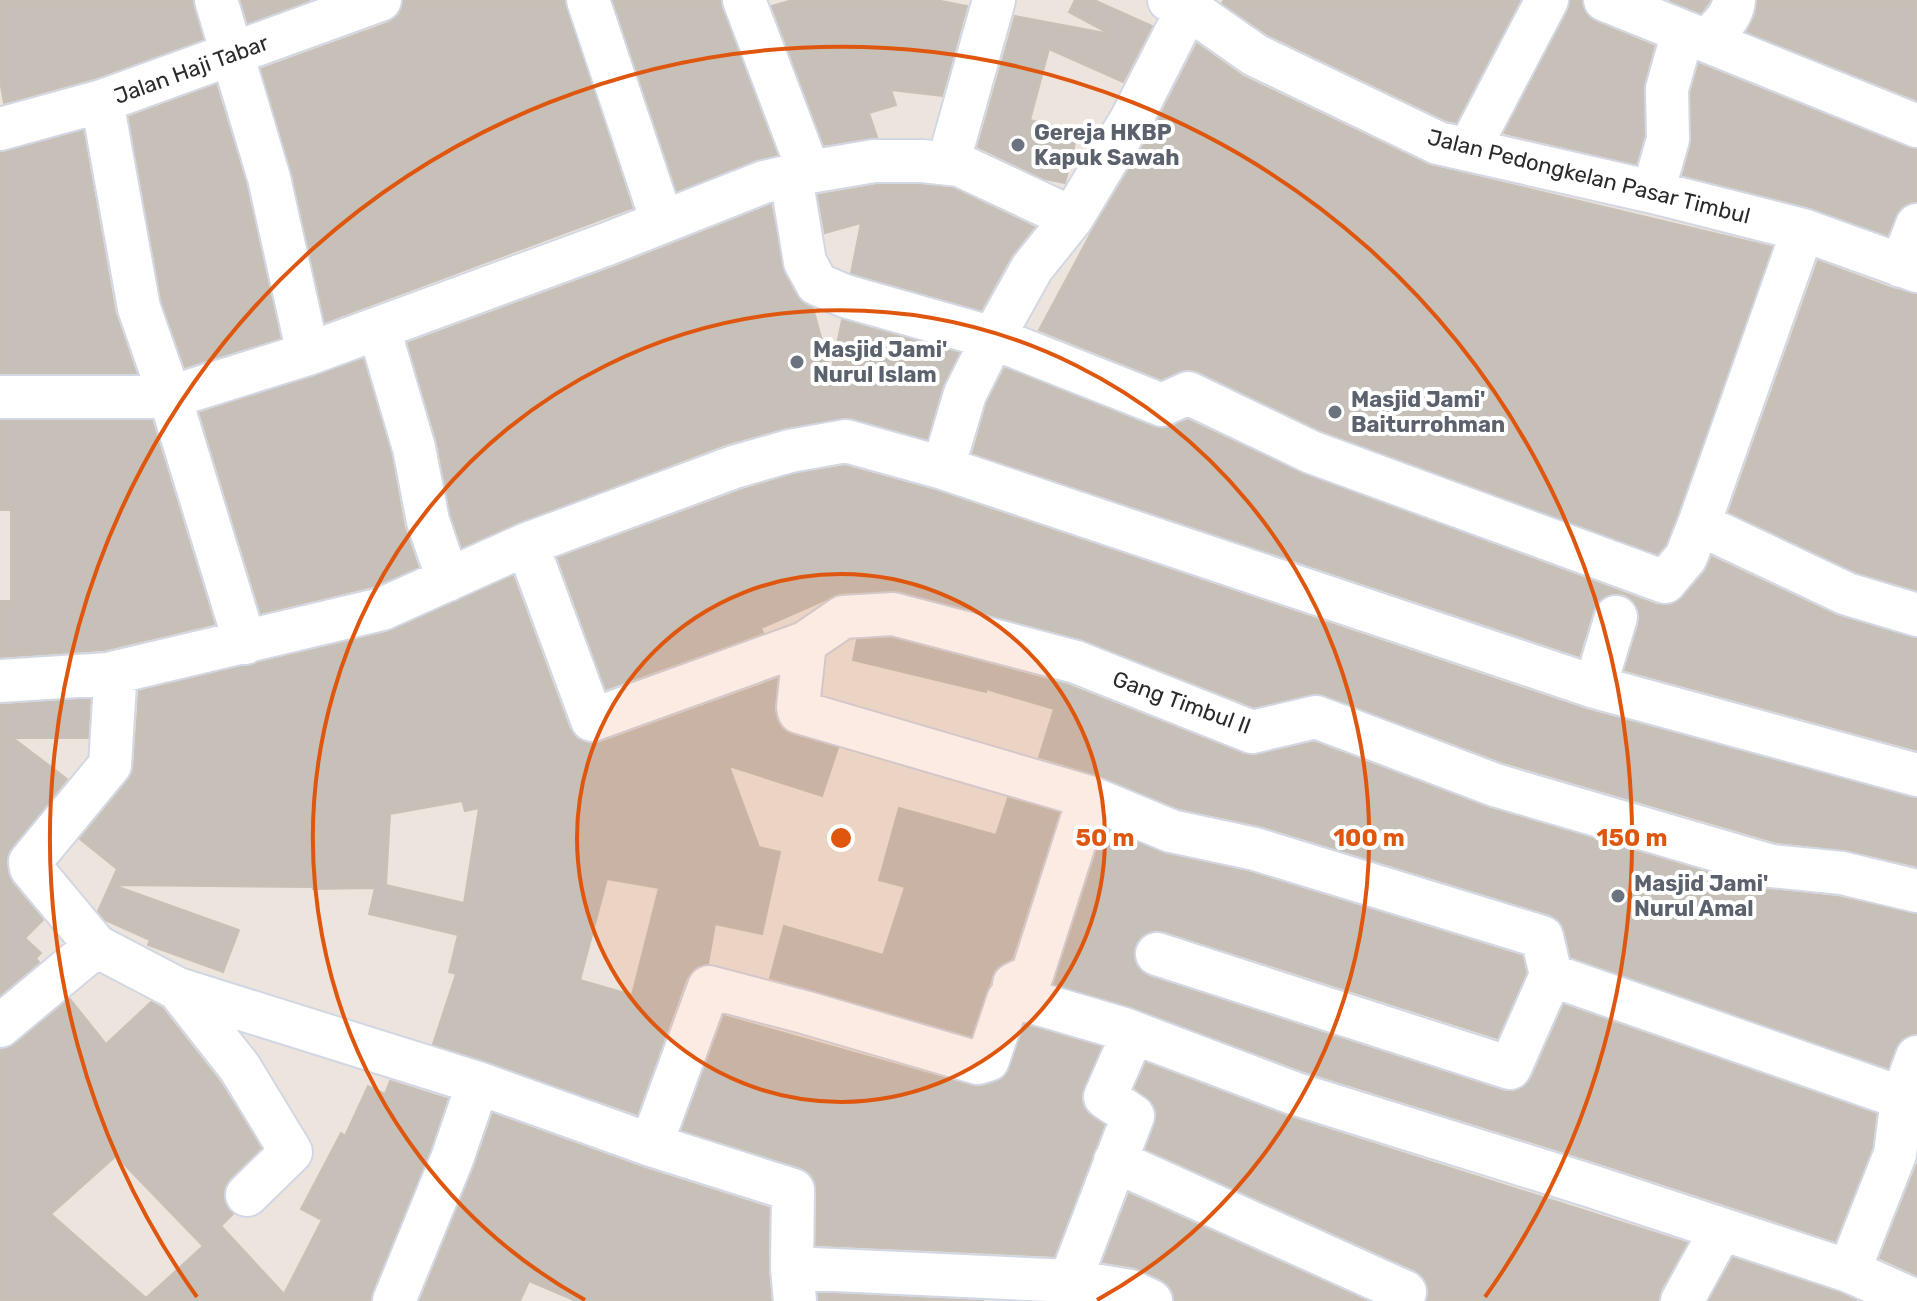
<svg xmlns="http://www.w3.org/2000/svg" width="1917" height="1301" font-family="Rubik,sans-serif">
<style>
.building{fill:#c6c0b9;stroke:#c9c1b7;stroke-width:2;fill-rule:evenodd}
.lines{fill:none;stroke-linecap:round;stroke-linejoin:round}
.street-casing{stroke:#d2d7e4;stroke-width:46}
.street{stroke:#fff;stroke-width:42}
.ring{fill:none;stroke:#df570e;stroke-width:4}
.worship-dot{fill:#6b7280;stroke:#fff;stroke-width:3}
.labels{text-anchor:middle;stroke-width:8;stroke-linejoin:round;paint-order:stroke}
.street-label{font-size:22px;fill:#2b2b2b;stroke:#fff}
.worship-label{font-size:22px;font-weight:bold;fill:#5b616d;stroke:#fff;text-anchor:start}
.centre{fill:#df570e;stroke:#fff;stroke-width:4}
.ring-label{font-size:24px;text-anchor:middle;font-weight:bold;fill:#df570e;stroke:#fff;stroke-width:8;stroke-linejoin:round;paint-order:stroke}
</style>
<rect width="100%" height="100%" fill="#ede5dd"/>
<path class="building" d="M0,0H193L203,39L95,78L4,103L0,81Z
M241,0H310L248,23Z
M403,0H565L632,208L325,322L292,173L261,69L388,23L399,15Z
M613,0H721L722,8L777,155L755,160L677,191Z
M792,0H936L967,6L942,96L891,90L896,105L869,113L877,137L824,145L772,6Z
M1075,0H1094L1152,26L1123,82L1049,49L1030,120L1078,131L1065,183L1045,179L978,147L1015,16L1110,34L1069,12Z
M1224,0H1520L1456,122L1446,120L1267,34L1222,3Z
M1571,0H1582L1586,14L1596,22L1654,46L1644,83V136L1636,164L1504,133L1568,11Z
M1669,0H1710L1701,13Z
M1757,0H1917V100L1747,32L1756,14Z
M1197,44L1244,77L1428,165L1772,247L1677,516L1665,545L1657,554L1320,430L1198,371L1188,369L1161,379L1039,330L1092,231L1153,130Z
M1699,64L1908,148L1917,149V202L1901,207L1887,235L1809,207L1683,175L1691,145V92Z
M216,85L246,184L280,338L185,367L162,302L129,117Z
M83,131L115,312L136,373H0V152Z
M876,185H921L952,188L1034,227L1011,256L981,310L851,273L861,223L825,233L818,195Z
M771,205L784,273L797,296L813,308L831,373L842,320L959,353L942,387L927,439L852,418L784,428L726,444L519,522L462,547L451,515L437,441L408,343L615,267Z
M1818,261L1893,289L1917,294V590L1856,572L1729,512Z
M363,359L391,454L404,526L418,567L374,586L261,613L200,413Z
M1005,368L1153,427L1163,429L1188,420L1303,474L1657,605H1670L1683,597L1705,572L1712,557L1837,616L1917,638V750L1625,670L1639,624V612L1634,601L1624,594H1611L1599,600L1593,610L1579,656L973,453L987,403Z
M0,421H152L214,624L104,650L0,657V601H11V510H0Z
M845,466L936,491L1587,710L1917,798V866L1847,850L1776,842L1503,762L1325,695L1311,694L1254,707L1082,639L899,591L841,593L761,628L763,633L606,689L558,558L742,490L795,474Z
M513,576L569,728L577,739L589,744L600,743L777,679L774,711L781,728L792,735L838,748L822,796L729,766L759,847L780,852L762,934L715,924L708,964L694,969L686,979L637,1114L433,1044L456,974L449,972L458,935L369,914L375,888L313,889V887L113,885L239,930L223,972L148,945L150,940L105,920L98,911L117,869L80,839L129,779L134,766L139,691L388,632ZM462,801L465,811L479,808L464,903L386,885L390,814ZM607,879L659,888L632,995L580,980Z
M891,638L1068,685L1243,754L1257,755L1314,742L1488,808L1764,889L1838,897L1917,914V1034L1901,1039L1888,1068L1571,957L1565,931L1559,920L1549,914L1262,826L1178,808L1098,775L1039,757L1054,709L986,689V692L853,660L857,640Z
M90,699L88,738H13L67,779L7,855V872L12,883L43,920L25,938L41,953L36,958L39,962L0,995V705Z
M1008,798L1059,813L1012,958L994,971L971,1036L770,978L784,926L883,955L905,887L879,880L899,808L996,835Z
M1104,829L1166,854L1249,872L1522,956L1526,973L1497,1038L1164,931H1151L1142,936L1134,947V960L1139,969L1150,977L1503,1091L1514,1092L1524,1087L1532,1078L1564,1005L1876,1114L1872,1148L1835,1241L1596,1162L1301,1070L1132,1007L1054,984Z
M70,999L106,1044L151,1002L162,1008L220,1082L261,1148L230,1178L224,1188V1202L233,1214L221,1226L284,1294L322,1220L301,1209L341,1133L345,1136L368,1086L385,1094L390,1081L447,1099L430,1151L372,1292L371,1301H0V1049L15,1044ZM116,1156L203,1246L146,1298L51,1214Z
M724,1016L972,1086H985L1005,1077L1025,1025L1101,1047L1081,1098L1084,1109L1104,1125L1054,1256L816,1245L817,1190L812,1175L800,1167L682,1130Z
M1146,1063L1286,1116L1687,1243L1661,1289L1658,1301H1427L1429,1290L1425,1279L1415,1270L1146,1149L1157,1113L1153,1103L1135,1088Z
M493,1114L643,1168L769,1208L768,1268L771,1301H576L529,1281L520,1301H420L474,1168Z
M1917,1164V1275L1880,1258Z
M1129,1194L1367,1301H1175L1171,1288L1161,1279L1134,1267L1103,1262Z
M1733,1258L1840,1293L1857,1301H1709Z
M818,1293L984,1301H819Z"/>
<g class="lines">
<g class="street-casing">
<path id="street" d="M216,0L269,178L308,354
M588,0L662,221
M744,0L809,172
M1169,0L1188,8L1255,55L1438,143L1653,192L1803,230L1917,271
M1605,0L1917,126
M1707,40C1718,29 1733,17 1734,0
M102,101L139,308L170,397L245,643
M0,129L102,101L380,0
M1469,149L1547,0
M948,164L994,0
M791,177L805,262L817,284L845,296L993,338L1162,405L1188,393L1311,452L1665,582L1686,557L1699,524L1803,230
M1653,192L1668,139L1667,89L1683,32
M1901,266L1917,225
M379,329L414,448L428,521L448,580
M0,397H170L308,354L607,244L764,182L809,172L874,161H922L959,165L1072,218
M943,468L965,394L993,338L1032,268L1072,218L1132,118L1192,0
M1699,524L1847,594L1917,615
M527,544L592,720L805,643L843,617L893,614L1076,662L1252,732L1316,717L1495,785L1771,866L1842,873L1917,891
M805,643L798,707L799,712L1089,797L1171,831L1255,849L1542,937L1551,975L1510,1068L1157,954
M108,674L115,684L110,765L30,862L31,868L96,946L178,989L478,1083L651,1145L793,1190L792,1268L795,1301
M0,681L108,674L382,609L527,544L734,467L790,451L846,441L943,468L1595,687L1917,775
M1595,687L1616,617
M1551,975L1902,1098
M178,989L240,1068L291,1152L247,1195
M1013,997L1014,984L1032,975L1089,797
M0,1026L96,946
M651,1145L709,987L804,1012L978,1063L988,1060L1008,1000L1015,997L1124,1029L1293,1093L1588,1185L1849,1271L1916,1301
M1115,1161L1405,1292
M792,1268L1070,1281L1130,1291L1151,1301
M1849,1271L1895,1154L1902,1098L1917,1057
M1070,1281L1133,1116L1105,1097L1133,1033
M394,1301L452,1159L478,1083
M1682,1301L1721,1230"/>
</g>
<use href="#street" class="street"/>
</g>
<circle cx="841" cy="838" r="264" fill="#df570e" fill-opacity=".12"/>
<g class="ring">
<circle cx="841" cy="838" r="264"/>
<path d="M585 1300A528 528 0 1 1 1097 1300"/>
<path d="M197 1297A791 791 0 1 1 1485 1297"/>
</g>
<g class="worship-dot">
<circle cx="1018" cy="145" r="8"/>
<circle cx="797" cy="362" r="8"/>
<circle cx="1335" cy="412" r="8"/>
<circle cx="1618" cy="896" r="8"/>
</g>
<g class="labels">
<g class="street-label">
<text transform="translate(191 69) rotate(-20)" y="8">Jalan Haji Tabar</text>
<text transform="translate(1589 176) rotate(14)" y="8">Jalan Pedongkelan Pasar Timbul</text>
<text transform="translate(1182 702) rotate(20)" y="8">Gang Timbul II</text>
</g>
<g class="worship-label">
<text x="1034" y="140">Gereja HKBP<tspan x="1034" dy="25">Kapuk Sawah</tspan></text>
<text x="813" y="357">Masjid Jami'<tspan x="813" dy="25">Nurul Islam</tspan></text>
<text x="1351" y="407">Masjid Jami'<tspan x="1351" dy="25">Baiturrohman</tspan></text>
<text x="1634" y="891">Masjid Jami'<tspan x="1634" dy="25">Nurul Amal</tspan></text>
</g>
</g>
<circle cx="841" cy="838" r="12" class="centre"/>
<g class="ring-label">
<text x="1105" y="846">50 m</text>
<text x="1369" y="846">100 m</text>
<text x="1632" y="846">150 m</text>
</g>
</svg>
